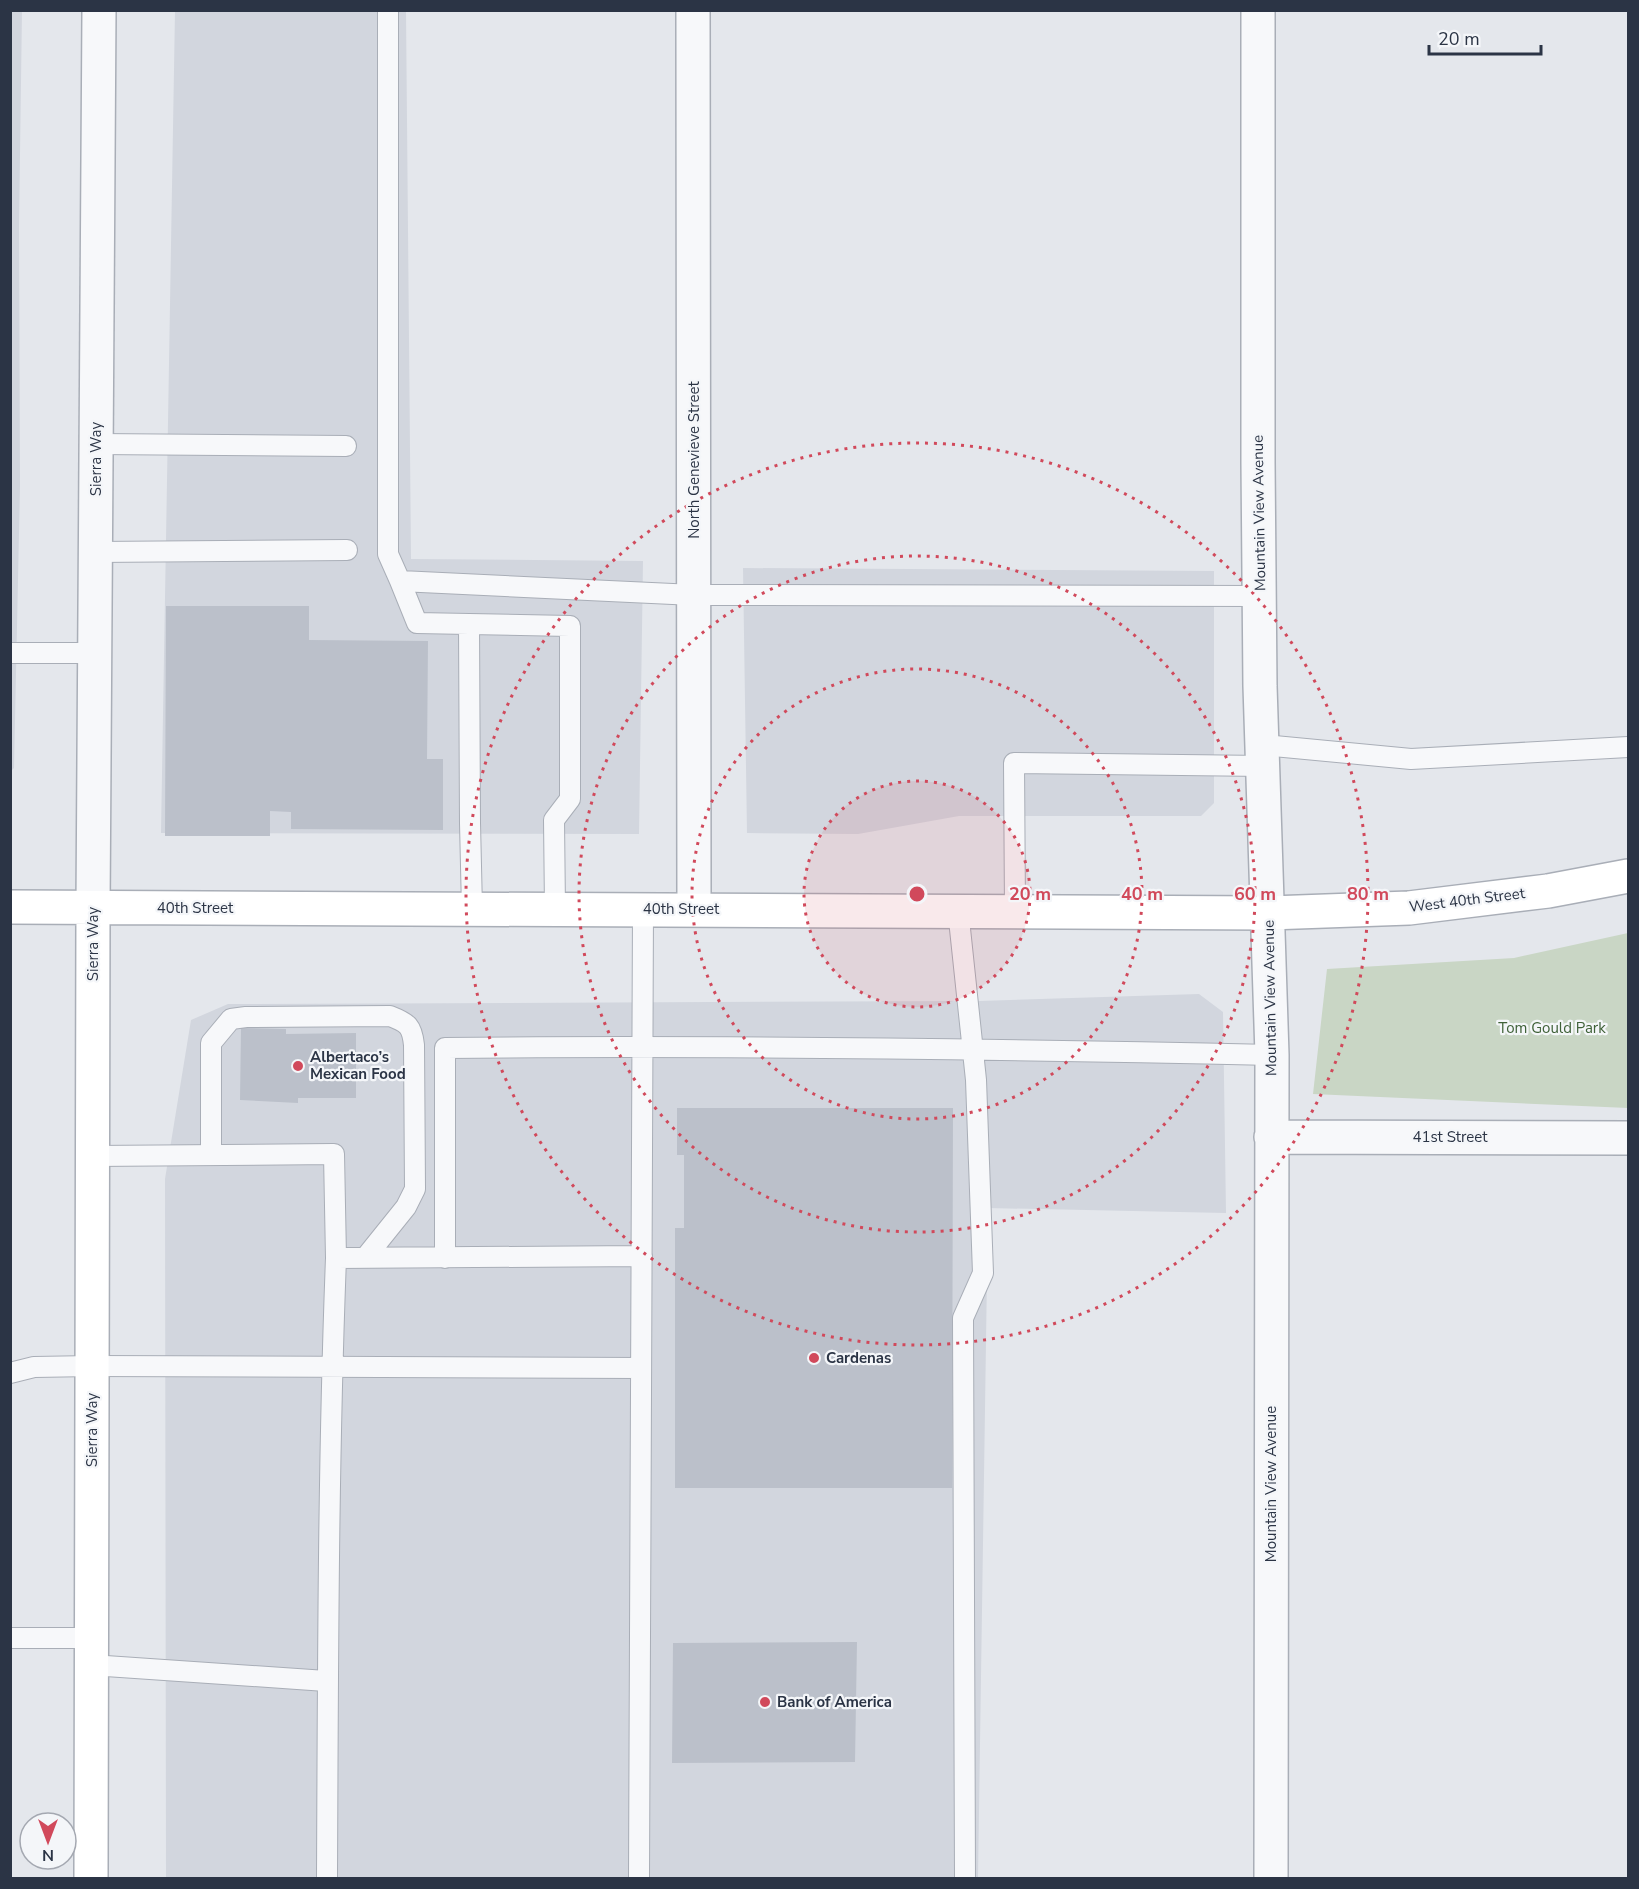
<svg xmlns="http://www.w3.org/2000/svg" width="1639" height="1889" font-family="'Nunito Sans',sans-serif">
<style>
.built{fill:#d2d6de}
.green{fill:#c9d6c5}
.building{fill:#bbc0ca}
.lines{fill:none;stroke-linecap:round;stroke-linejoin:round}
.service-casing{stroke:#a9aeb7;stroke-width:22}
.minor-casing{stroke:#a9aeb7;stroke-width:36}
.tertiary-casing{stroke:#a9aeb7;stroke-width:36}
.secondary-casing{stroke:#a9aeb7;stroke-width:36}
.service{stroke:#f7f8fa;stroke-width:20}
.minor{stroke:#f7f8fa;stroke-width:33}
.tertiary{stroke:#f7f8fa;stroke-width:33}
.secondary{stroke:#fff;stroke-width:33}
.ring{fill:none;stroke:#d1495b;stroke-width:3;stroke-dasharray:3 6}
.poi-dot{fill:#d1495b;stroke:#f4f6f9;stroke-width:2}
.labels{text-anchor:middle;stroke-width:4.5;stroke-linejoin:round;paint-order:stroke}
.street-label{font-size:15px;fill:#2b3445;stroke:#f4f6f9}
.park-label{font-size:15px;fill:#3f6138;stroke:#f4f6f9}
.poi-label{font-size:15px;font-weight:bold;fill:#2b3445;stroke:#f4f6f9;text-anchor:start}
.centre{fill:#d1495b;stroke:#f4f6f9;stroke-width:3}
.ring-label{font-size:18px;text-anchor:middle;font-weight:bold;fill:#d1495b;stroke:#f4f6f9;stroke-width:4.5;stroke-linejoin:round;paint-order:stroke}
</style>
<rect width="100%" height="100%" fill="#e4e7ec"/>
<path class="built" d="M22,10L19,226L20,486L14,768L11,771L10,11Z
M175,11H406L411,559L643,561L639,834L161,833Z
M743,568L1214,571V803L1201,816H959L858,834L747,833Z
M1199,994L1223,1012L1226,1213L988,1208L978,1878H166L165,1179L191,1020L228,1004L980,1001Z"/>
<path class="green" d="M1628,933V1108L1313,1094L1327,969L1514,958Z"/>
<path class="building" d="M166,606H309V640L428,641L427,759H443V830L291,829V812L270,811V836H165Z
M241,1028L286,1029V1034L356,1033V1098H298V1103L240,1100Z
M677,1108H953L952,1488H675V1228H684V1155H677Z
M857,1642L855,1762L672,1763L673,1643Z"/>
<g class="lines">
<g class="service-casing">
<path id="service" d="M388,10V554L400,581L694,595L1259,596
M96,444L346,446
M95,552L347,550
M400,581L417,623L469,624
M10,653H95
M1263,745L1411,759L1628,747
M472,909L470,823L469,624L570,626V799L554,820L555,909
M958,910L976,1080L983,1273L963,1318L965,1878
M1015,910L1014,763L1264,766
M211,1155V1043L231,1019L246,1017L390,1016C408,1023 412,1026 414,1045L415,1189L406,1207L365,1258
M93,1156L334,1154L336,1258
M445,1258V1048C721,1045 996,1049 1272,1055
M10,1373L34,1367L92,1366L641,1368
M10,1638H91
M91,1665L326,1681
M327,1878C328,1672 328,1465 336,1258L642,1256
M639,1878L643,909"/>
</g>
<g class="minor-casing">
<path id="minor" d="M693,10L694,909
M1258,10V462L1260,686L1272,1055L1271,1878
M1271,1137L1628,1138"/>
</g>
<g class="tertiary-casing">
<path id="tertiary" d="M93,908L99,10"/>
</g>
<g class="secondary-casing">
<path id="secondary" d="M10,907L1269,913L1409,908L1548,891L1628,876
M91,1878L93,908"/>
</g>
<use href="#service" class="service"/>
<use href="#minor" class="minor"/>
<use href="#tertiary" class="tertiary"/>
<use href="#secondary" class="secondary"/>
</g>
<circle cx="917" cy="894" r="113" fill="#d1495b" fill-opacity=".12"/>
<g class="ring">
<circle cx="917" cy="894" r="113"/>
<circle cx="917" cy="894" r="225"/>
<circle cx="917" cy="894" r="338"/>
<circle cx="917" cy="894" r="451"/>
</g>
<g class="poi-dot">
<circle cx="298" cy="1066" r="6"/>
<circle cx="814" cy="1358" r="6"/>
<circle cx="765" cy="1702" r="6"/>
</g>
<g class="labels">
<g class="street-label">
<text transform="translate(96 459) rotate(-90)" y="5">Sierra Way</text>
<text transform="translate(694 460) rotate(-90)" y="5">North Genevieve Street</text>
<text transform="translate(1259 513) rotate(-91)" y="5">Mountain View Avenue</text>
<text transform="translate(1467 900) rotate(-7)" y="5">West 40th Street</text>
<text x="195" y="913">40th Street</text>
<text x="681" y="914">40th Street</text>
<text transform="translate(93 944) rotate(-90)" y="5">Sierra Way</text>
<text transform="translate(1270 998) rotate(-91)" y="5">Mountain View Avenue</text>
<text x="1450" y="1142">41st Street</text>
<text transform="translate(92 1430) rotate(-90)" y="5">Sierra Way</text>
<text transform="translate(1271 1484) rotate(-90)" y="5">Mountain View Avenue</text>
</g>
<g class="park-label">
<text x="1552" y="1033">Tom Gould Park</text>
</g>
<g class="poi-label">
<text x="310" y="1062">Albertaco’s<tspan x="310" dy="17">Mexican Food</tspan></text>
<text x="826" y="1363">Cardenas</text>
<text x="777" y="1707">Bank of America</text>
</g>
</g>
<circle cx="917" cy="894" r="9" class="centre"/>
<g class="ring-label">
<text x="1030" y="900">20 m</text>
<text x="1142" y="900">40 m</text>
<text x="1255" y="900">60 m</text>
<text x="1368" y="900">80 m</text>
</g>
<rect width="1639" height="1889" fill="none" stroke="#2b3445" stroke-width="24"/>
<g transform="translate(48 1841) rotate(180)"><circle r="28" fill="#f4f6f9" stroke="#a4a8b1" stroke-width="1.5"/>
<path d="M0-4.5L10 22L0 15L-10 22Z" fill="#d1495b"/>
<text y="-9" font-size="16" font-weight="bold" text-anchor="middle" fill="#2b3445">N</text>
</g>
<path d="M1429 45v9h112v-9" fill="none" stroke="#2b3445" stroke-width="3"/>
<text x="1438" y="45" font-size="18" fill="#2b3445" stroke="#f4f6f9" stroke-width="4.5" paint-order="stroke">20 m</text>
</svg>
